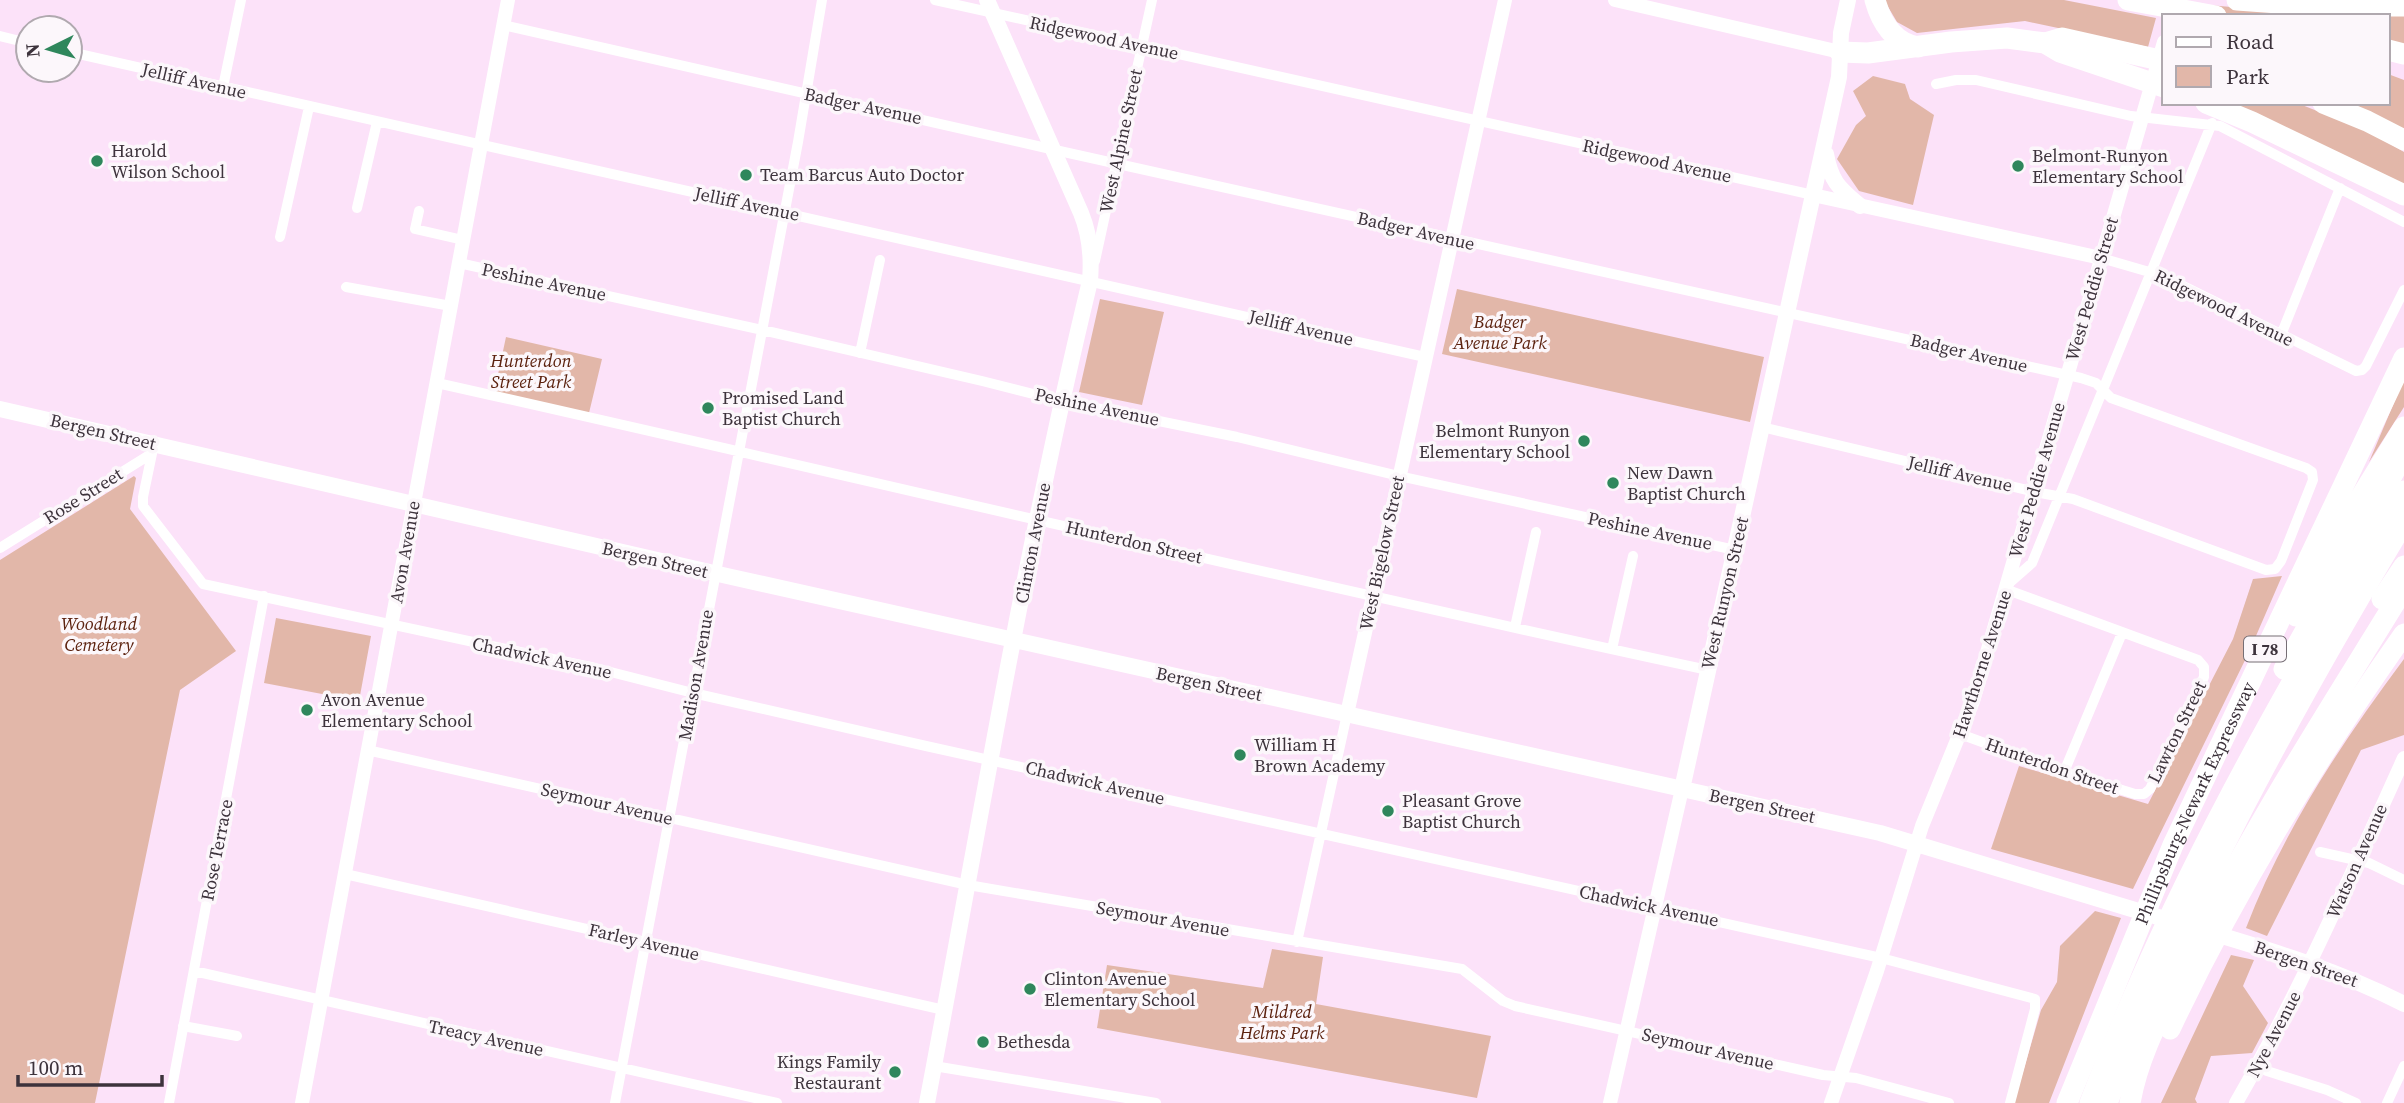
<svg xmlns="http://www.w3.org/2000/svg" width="2404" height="1103" font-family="'Source Serif 4',serif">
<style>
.green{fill:#e2b7a9}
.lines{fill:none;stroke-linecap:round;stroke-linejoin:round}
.minor{stroke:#fff;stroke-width:10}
.tertiary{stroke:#fff;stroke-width:14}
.secondary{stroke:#fff;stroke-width:16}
.motorway{stroke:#fff;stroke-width:21}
.poi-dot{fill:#2f875c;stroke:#fcf7fb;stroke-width:2.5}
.labels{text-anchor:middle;stroke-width:7;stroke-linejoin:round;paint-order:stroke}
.shield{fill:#fcf7fb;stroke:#766e75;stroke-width:2}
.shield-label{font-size:16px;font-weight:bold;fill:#3d333c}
.street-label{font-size:18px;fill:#3d333c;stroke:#fcf7fb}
.poi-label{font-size:18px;fill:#3d333c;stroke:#fcf7fb;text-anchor:start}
.park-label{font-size:18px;font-style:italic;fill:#5c220f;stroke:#fcf7fb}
</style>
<rect width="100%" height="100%" fill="#fce2f9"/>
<path class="green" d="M1884,0H2064L2156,18L2148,47L2025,21L1917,33L1897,22Z
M2197,4L2277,11L2404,14V48L2388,44V16H2241L2196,9Z
M2388,74L2404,80V131L2347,103H2388Z
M1873,76L1905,84L1910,99L1934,115L1913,205L1859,191L1837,159L1856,125L1866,116L1853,91Z
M2216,103H2297L2370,132L2404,152V186Z
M1457,289L1764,357L1750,422L1442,354Z
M1100,299L1164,312L1142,405L1079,392Z
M506,337L602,359L589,413L494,393Z
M2404,379V407L2369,462Z
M134,476L136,478L130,509L236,651L180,690L95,1103H0V560Z
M2282,576L2249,652L2133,889L1991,849L2019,766L2148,804L2233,639L2253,579Z
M276,618L371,636L359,701L264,683Z
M2404,659V735L2361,750L2267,936L2246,928C2283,831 2342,742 2404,659Z
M2095,911L2121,918L2049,1103H2014L2041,1010L2057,982L2060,946Z
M1272,949L1323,957L1316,1004L1491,1036L1477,1098L1097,1028L1107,965L1263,988Z
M2231,955L2254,960L2243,986L2268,1023L2252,1053L2211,1056L2195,1099L2197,1103H2161Z"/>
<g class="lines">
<path class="minor" d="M935,0L1813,195
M503,25L1055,150L2081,378L2096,383L2111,398L2306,468L2312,472L2313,480L2281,561L2275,569L2266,570L2073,499L2035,492L1762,427
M0,36L28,43
M70,52L1425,357
M1936,84L1956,80H1976L2131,116L2220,126L2404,222
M223,87L241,0
M357,208L377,122
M419,211L415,229L463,240
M280,237L309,107
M2101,258L2163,276L2356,371L2362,370L2366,366L2404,290
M1095,261L1152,0
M459,263L771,332L982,381L1061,401L1237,437L1399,476L1735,550
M346,287L451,306
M2281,335L2340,188
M860,353L880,260
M437,383C861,478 1283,579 1708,670
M154,444L143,497V506L203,584L595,668L693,693L926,746L1881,958L2035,999V1009L2010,1103
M0,548L151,454
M2007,585L2032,563L2212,123
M1515,627L1536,532
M1612,649L1633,556
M1960,734L2064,772L2135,794H2144L2150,789L2204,677V667L2198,660L2005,589
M367,750L968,885L1462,969L1503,1001L1515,1006L1823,1075L1856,1078L1949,1103
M2064,772L2122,633
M2320,852L2369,863L2404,880
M345,874L944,1010
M1297,942L1347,714
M194,971L777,1103
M183,1026L237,1036
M934,1066L1156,1103
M2257,1066L2267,1071L2327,1090L2356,1103
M169,1103L264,596
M615,1103L798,142L822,0
M2387,1103L2404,1066"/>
<path class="tertiary" d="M1615,0L1840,52
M1813,195L2101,258
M1347,714L1505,0
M302,1103L508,0
M1610,1103L1682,789
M1831,1103L1877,971L1922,826L1973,701L2164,42
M2236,1103C2300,992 2351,875 2404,758"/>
<path class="secondary" d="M1826,154C1831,182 1839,188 1860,206
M0,409L727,576L1880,833L2178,923
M1682,789L1839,77L1841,33L1848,0
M2209,932C2276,952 2342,972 2404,1004
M927,1103C979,829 1024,553 1090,281C1092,257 1090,235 1081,213L987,0"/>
<g class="motorway">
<path d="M1875,0C1881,22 1894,43 1918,47"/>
<path d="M2128,0L2216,16"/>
<path d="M2237,0L2321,6H2404"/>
<path d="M2045,43L2062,38L2164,61"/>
<path d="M2388,50L2404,54"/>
<path d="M1840,52L1868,53L1951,42L2007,38L2045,43L2060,52L2164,87"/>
<path d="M2206,103L2252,122L2404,195"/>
<path d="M2323,103L2367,121L2404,140"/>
<path d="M2382,599L2404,566"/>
<path d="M2296,616L2354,508L2404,427"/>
<path d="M2284,669L2404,454"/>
<path d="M2170,1029C2235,891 2316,759 2404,634"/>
<path id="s1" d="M2067,1103L2173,845L2404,358"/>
<path d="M2090,1103C2171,889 2286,687 2404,491"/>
<path d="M2107,1103C2188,900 2292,709 2404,522"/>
<path d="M2130,1103C2138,1055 2164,1009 2185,965C2248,834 2328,712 2404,588"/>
</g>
</g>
<g class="poi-dot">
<circle cx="97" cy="161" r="7"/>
<circle cx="2018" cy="166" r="7"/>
<circle cx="746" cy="175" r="7"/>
<circle cx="708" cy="408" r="7"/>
<circle cx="1584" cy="441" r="7"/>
<circle cx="1613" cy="483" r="7"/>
<circle cx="307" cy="710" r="7"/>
<circle cx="1240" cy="755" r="7"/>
<circle cx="1388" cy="811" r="7"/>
<circle cx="1030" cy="989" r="7"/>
<circle cx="983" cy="1042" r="7"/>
<circle cx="895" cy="1072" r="7"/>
</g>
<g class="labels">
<rect class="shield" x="2244" y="636.5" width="42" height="25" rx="5"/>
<g class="shield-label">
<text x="2265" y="655">I 78</text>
</g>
<g class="street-label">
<text transform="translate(1104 38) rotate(12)" y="6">Ridgewood Avenue</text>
<text transform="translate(194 81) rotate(13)" y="6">Jelliff Avenue</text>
<text transform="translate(863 106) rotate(12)" y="6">Badger Avenue</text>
<text transform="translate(1121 141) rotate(-78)" y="6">West Alpine Street</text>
<text transform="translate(1657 161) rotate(12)" y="6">Ridgewood Avenue</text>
<text transform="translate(747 204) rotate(12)" y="6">Jelliff Avenue</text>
<text transform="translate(1416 231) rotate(13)" y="6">Badger Avenue</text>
<text transform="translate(544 282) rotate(12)" y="6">Peshine Avenue</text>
<text transform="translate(2092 289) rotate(-74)" y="6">West Peddie Street</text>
<text transform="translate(2224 308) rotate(26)" y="6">Ridgewood Avenue</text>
<text transform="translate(1301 328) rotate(13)" y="6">Jelliff Avenue</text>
<text transform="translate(1969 353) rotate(13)" y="6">Badger Avenue</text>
<text transform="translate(1097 407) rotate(12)" y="6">Peshine Avenue</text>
<text transform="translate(103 432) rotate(13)" y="6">Bergen Street</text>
<text transform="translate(1960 474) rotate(13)" y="6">Jelliff Avenue</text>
<text transform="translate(2037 480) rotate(-74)" y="6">West Peddie Avenue</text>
<text transform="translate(83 496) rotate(-32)" y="6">Rose Street</text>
<text transform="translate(1650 531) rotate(12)" y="6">Peshine Avenue</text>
<text transform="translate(1134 542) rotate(13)" y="6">Hunterdon Street</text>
<text transform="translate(1033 543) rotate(-79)" y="6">Clinton Avenue</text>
<text transform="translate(405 552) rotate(-80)" y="6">Avon Avenue</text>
<text transform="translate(1382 553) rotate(-78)" y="6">West Bigelow Street</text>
<text transform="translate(655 560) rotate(13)" y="6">Bergen Street</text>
<text transform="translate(1725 593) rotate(-77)" y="6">West Runyon Street</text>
<text transform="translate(542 658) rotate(12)" y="6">Chadwick Avenue</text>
<text transform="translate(1982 664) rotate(-72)" y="6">Hawthorne Avenue</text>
<text transform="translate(696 675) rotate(-80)" y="6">Madison Avenue</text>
<text transform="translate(1209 684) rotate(12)" y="6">Bergen Street</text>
<text transform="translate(2177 732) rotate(-64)" y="6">Lawton Street</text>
<text transform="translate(2052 766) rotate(19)" y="6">Hunterdon Street</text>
<text transform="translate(1095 783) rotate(13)" y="6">Chadwick Avenue</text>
<text transform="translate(607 804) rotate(13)" y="6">Seymour Avenue</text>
<text dy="6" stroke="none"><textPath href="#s1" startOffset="326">Phillipsburg-Newark Expressway</textPath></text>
<text transform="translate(1762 806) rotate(12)" y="6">Bergen Street</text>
<text transform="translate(217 850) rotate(-79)" y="6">Rose Terrace</text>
<text transform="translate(2357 861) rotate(-66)" y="6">Watson Avenue</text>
<text transform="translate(1649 906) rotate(12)" y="6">Chadwick Avenue</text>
<text transform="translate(1163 919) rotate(10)" y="6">Seymour Avenue</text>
<text transform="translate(644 942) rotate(13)" y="6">Farley Avenue</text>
<text transform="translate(2306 964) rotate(19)" y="6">Bergen Street</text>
<text transform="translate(2274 1034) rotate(-62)" y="6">Nye Avenue</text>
<text transform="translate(486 1038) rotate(12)" y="6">Treacy Avenue</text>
<text transform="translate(1708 1049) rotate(13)" y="6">Seymour Avenue</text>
</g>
<g class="poi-label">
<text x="111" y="157">Harold<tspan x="111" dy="21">Wilson School</tspan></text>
<text x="2032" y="162">Belmont-Runyon<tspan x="2032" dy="21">Elementary School</tspan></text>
<text x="760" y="181">Team Barcus Auto Doctor</text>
<text x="722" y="404">Promised Land<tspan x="722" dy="21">Baptist Church</tspan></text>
<text x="1570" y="437" text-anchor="end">Belmont Runyon<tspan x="1570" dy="21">Elementary School</tspan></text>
<text x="1627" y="479">New Dawn<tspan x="1627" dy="21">Baptist Church</tspan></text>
<text x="321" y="706">Avon Avenue<tspan x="321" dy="21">Elementary School</tspan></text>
<text x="1254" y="751">William H<tspan x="1254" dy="21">Brown Academy</tspan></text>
<text x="1402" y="807">Pleasant Grove<tspan x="1402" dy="21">Baptist Church</tspan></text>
<text x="1044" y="985">Clinton Avenue<tspan x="1044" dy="21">Elementary School</tspan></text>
<text x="997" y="1048">Bethesda</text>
<text x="881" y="1068" text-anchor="end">Kings Family<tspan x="881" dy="21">Restaurant</tspan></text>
</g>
<g class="park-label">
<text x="1500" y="328">Badger<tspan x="1500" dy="21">Avenue Park</tspan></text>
<text x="531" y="367">Hunterdon<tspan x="531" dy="21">Street Park</tspan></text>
<text x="99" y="630">Woodland<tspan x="99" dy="21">Cemetery</tspan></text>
<text x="1282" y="1018">Mildred<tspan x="1282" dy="21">Helms Park</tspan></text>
</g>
</g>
<rect x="2162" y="14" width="228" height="91" fill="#fcf7fb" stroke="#b0a9af" stroke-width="2"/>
<rect x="2176" y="37" width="35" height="10" fill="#ffffff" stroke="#b0a9af" stroke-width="2"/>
<text x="2226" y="49" font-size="21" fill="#3d333c">Road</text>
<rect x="2176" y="66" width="35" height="21" fill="#e2b7a9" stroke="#b0a9af" stroke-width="2"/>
<text x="2226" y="84" font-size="21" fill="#3d333c">Park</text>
<g transform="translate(49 49) rotate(265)"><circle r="33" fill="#fcf7fb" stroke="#b0a9af" stroke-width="2"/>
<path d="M0-5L12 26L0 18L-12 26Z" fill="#2f875c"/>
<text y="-10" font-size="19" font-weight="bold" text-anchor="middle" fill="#3d333c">N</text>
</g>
<path d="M18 1075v10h144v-10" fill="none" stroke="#3d333c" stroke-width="3.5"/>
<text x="28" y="1075" font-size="21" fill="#3d333c" stroke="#fcf7fb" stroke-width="5" paint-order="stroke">100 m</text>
</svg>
